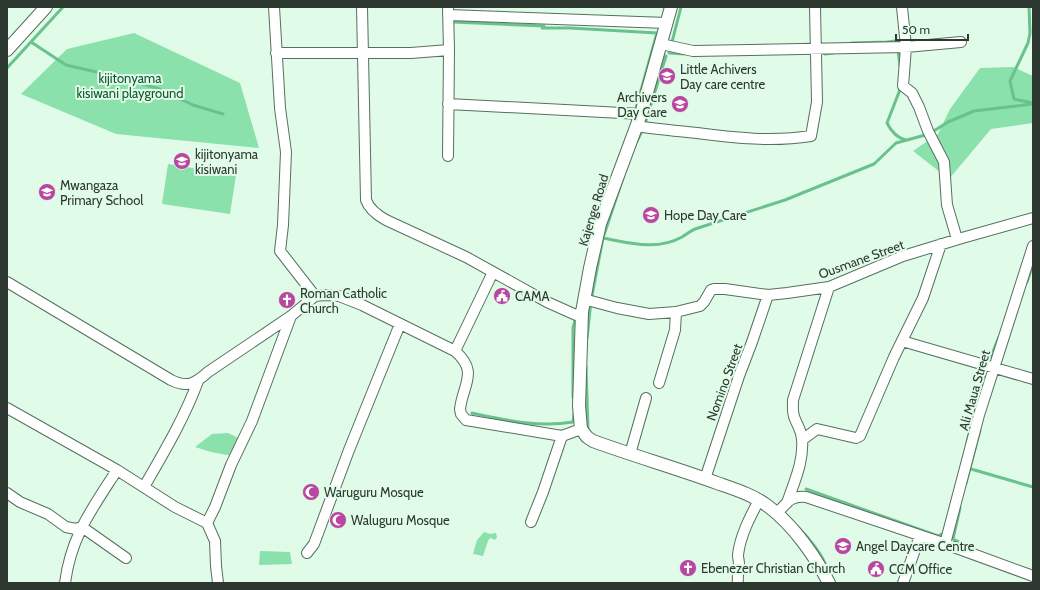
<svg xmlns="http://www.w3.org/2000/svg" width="1040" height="590" font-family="Cabin,sans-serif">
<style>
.green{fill:#8be1ab}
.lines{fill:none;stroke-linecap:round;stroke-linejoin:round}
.stream{stroke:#69c28c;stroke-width:3}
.minor-casing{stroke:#576f5f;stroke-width:12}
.tertiary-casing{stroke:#576f5f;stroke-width:14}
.minor{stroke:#fff;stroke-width:10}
.tertiary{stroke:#fff;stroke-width:12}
.labels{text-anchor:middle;stroke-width:4;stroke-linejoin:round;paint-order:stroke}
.poi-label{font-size:13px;fill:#2d3830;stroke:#e0fce8;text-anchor:start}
.park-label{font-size:13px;fill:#125532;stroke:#e0fce8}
.street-label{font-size:13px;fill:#2d3830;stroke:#e0fce8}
</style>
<rect width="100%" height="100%" fill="#e0fce8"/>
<path class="green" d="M134,33L240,83L259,148L116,134L21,94L67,49Z
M1013,67L1033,76V123L991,129L949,179L913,151L938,134L950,109L980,68Z
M168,164L236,175L230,214L162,204Z
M228,433L241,439L233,456L211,452L195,447L212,434Z
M484,532L490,534L496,533L497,537L495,540L490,538L488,541L483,556L473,554L477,540Z
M260,551L290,552L292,564L259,565Z"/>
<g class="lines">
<path class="stream" d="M1029,7L1030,33L1028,43L1010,81L1014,99L1033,103
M450,20L453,22L544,26
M542,28H570L657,33L635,112
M31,42L66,65L127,79L159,89L193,105L223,114
M672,42L681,7
M851,43L887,42L903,40
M898,50L900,66
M669,53L684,54
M825,54L833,53
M7,68L63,7
M901,87L887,123C891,131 897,138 906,140
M637,141L644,127L666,56
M623,178L603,238C630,243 657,251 682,237C687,234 690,231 695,229L785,200L874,164L896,143L929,134L948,122L974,111L1033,104
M1027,282L1033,264
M587,338L591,301L603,238
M586,366L588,430
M573,397V328L576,317
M472,413C505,420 539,428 573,422L574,413
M967,442L987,366L999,337
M971,469L1033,487
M966,483L980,430
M806,489L938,536L944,533
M960,508L953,539L969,547
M798,527C808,537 823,555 827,569"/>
<g class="minor-casing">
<path id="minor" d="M274,7L280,108L286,152L283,225L280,251L315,296
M362,7L366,200C369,209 377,215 386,220L466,257L547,302L576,315L582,312
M448,7L449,50L448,156
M902,7L906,47L903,86L912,93L919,107L928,131L944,162L947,205L957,239
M448,15L667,23
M661,44L693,51L906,47L961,42
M276,53H411L449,50
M448,104L641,114
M636,126C656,129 677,131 697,133C735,138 773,142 811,136L817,102L815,7
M7,282L171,380C187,388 195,384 208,372L291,316L315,296L325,295L339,296L362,305L455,351C479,372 463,384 460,409L461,414L466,420L562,436L581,429
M585,301H591L617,308L649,314L676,312L700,306L704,302L711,290L714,289H725L768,295L787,293L829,287L903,256L962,238L1033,218
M902,341L1033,379
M455,351L493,272
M659,383L675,330L676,312
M7,408L117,470L175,507L207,523L215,541L216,566L218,583
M802,440L817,429L856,438L860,436L894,357L923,298L941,244
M630,454L646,398
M705,479L739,376L752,342L768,295
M144,487C164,452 184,419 198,381
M7,493L20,502L48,514L66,527L76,529L82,527L126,558
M787,503C794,482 804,462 802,439C801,429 798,427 795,419C792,413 793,406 793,400L829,287
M777,513C787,503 791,495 806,497L940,542L1033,576
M531,522L543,492L562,436
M207,523L215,507L231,465L252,421L291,316
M945,544L979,415L1033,246
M307,553L314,544L349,450L400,324
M65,583C71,536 92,509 117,470
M738,583C737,577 739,571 739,564C739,561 738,558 738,555C740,536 750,517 759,500
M903,583L920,536"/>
</g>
<g class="tertiary-casing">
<path id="tertiary" d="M671,7L641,114L600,224L590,268L582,312L579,406L581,429L587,437L593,441C634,456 676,468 717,483C734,489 754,495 769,507C793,525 815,556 829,583
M7,50L46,7"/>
</g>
<use href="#minor" class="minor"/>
<use href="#tertiary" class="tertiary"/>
</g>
<defs>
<g id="school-disc" transform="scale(0.9)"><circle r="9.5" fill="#b946a0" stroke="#e0fce8"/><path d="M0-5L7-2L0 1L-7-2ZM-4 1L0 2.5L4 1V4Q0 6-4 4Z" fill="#fff"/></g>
<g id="civic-disc" transform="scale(0.9)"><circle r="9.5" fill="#b946a0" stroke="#e0fce8"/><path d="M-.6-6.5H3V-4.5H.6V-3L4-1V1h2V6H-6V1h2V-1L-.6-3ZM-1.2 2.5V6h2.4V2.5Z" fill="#fff"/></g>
<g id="church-disc" transform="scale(0.9)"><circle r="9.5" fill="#b946a0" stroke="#e0fce8"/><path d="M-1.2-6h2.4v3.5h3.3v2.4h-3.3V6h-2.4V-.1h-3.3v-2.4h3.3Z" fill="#fff"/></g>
<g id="mosque-disc" transform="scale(0.9)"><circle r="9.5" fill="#b946a0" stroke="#e0fce8"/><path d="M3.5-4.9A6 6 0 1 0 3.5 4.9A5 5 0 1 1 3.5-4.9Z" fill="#fff"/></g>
</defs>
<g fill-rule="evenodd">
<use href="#school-disc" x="667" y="76"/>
<use href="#school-disc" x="680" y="104"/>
<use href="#school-disc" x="182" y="161"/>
<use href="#school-disc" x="47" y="192"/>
<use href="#school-disc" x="651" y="215"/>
<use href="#civic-disc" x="502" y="296"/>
<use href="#church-disc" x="287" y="300"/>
<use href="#mosque-disc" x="311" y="492"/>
<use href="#mosque-disc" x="338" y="520"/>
<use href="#school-disc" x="843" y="546"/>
<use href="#church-disc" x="688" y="568"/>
<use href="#civic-disc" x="876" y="569"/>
</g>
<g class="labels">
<g class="poi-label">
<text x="680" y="74">Little Achivers<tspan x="680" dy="15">Day care centre</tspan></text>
<text x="667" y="102" text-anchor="end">Archivers<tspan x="667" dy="15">Day Care</tspan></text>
<text x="195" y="159">kijitonyama<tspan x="195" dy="15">kisiwani</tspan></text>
<text x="60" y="190">Mwangaza<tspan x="60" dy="15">Primary School</tspan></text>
<text x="664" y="220">Hope Day Care</text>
<text x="300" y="298">Roman Catholic<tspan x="300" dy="15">Church</tspan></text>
<text x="515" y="301">CAMA</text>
<text x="324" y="497">Waruguru Mosque</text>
<text x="351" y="525">Waluguru Mosque</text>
<text x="856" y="551">Angel Daycare Centre</text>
<text x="701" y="573">Ebenezer Christian Church</text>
<text x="889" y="574">CCM Office</text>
</g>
<g class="park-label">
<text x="130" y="83">kijitonyama<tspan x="130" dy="15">kisiwani playground</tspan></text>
</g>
<g class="street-label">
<text transform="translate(593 210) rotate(-73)" y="5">Kajenge Road</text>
<text transform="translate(861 259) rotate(-20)" y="5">Ousmane Street</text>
<text transform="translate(724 382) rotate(-70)" y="5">Nomino Street</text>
<text transform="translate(974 390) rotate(-74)" y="5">Ali Maua Street</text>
</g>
</g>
<rect width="1040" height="590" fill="none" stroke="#2d3830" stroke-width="16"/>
<path d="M896 34v6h72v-6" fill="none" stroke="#2d3830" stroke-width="2"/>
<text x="902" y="34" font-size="12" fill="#2d3830" stroke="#e0fce8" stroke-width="3" paint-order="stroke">50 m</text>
</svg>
